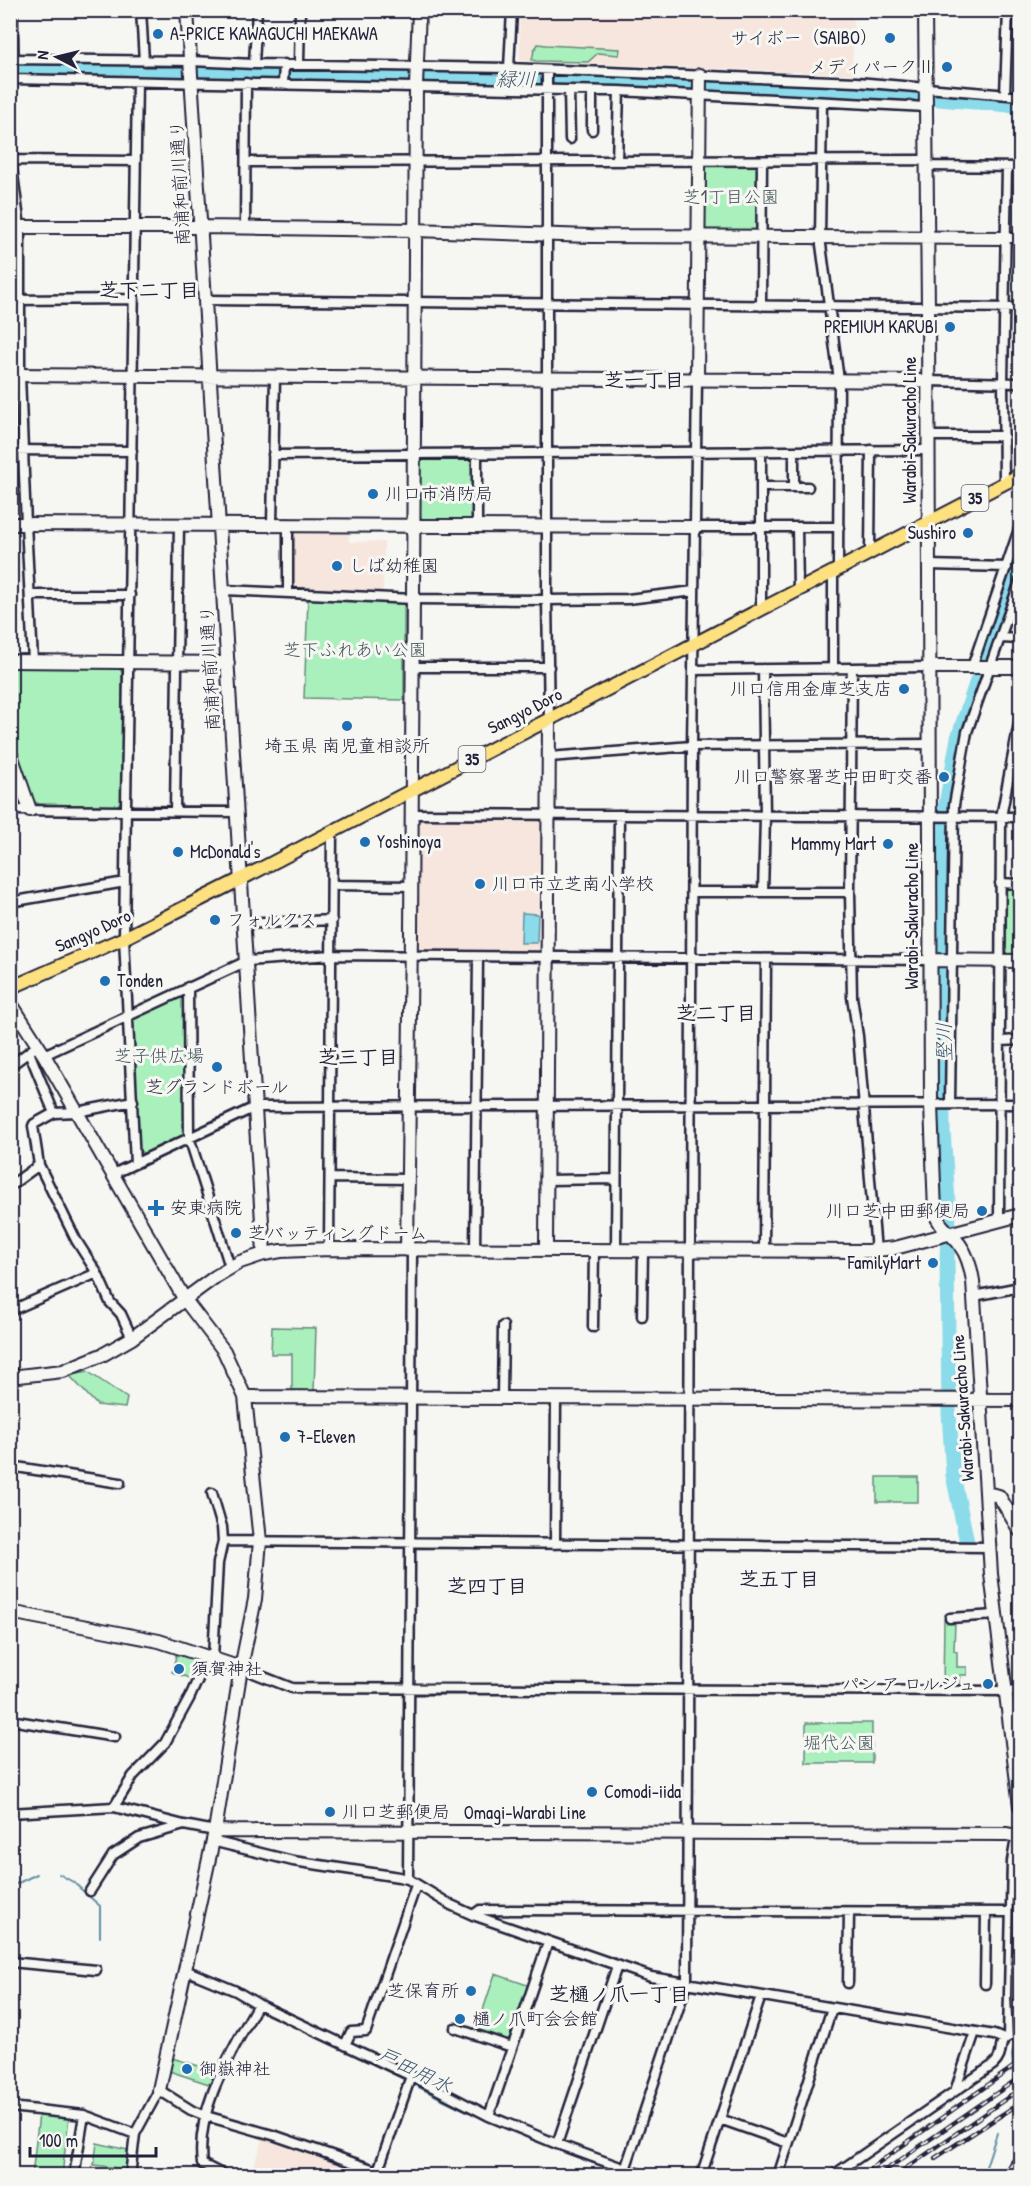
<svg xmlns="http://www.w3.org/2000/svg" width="1031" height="2186" font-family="'Patrick Hand','Klee One',sans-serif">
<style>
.built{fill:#f7e6de}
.green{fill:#aaf0bc;stroke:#66897c;stroke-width:1.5}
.water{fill:#8cdbea;stroke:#6291a4;stroke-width:1.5}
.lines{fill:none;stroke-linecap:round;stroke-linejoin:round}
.stream{stroke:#6291a4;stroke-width:2}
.river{stroke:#8cdbea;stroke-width:15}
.street-casing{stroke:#22223b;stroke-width:13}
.secondary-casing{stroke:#22223b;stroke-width:16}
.primary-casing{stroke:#22223b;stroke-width:16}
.street{stroke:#f6f6f2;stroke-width:8}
.secondary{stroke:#f6f6f2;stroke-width:12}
.primary{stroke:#fde080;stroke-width:12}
.rail-casing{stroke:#22223b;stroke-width:4.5}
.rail{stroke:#f6f6f2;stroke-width:2;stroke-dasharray:7;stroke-linecap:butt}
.secondary-bridge-casing{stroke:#22223b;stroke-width:16;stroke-linecap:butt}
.secondary-bridge{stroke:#f6f6f2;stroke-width:12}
.poi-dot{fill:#1f6fb2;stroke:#f6f6f2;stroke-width:2}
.labels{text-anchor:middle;stroke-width:6;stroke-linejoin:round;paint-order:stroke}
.shield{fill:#f6f6f2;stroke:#626272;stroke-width:1.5}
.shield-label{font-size:16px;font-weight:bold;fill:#22223b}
.poi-label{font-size:18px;fill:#22223b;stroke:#f6f6f2;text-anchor:start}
.street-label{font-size:18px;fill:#22223b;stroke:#f6f6f2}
.park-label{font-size:18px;fill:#44565b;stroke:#f6f6f2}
.water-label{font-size:20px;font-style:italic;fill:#425a70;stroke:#f6f6f2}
.neighbourhood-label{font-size:20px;font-weight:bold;fill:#22223b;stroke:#f6f6f2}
</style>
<rect width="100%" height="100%" fill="#f6f6f2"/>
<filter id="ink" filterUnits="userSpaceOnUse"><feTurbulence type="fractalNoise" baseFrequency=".0167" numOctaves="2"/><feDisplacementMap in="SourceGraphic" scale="12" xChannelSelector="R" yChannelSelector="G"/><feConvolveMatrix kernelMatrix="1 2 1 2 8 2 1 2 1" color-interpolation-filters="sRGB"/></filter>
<g filter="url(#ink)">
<path class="built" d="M519,10L854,11L852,74L520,61Z
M292,530L349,531V542H384L383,594L291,590Z
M1020,591V636H1007V629Z
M421,818H539L544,823L542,948L538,953L419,951L415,944L417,823Z
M264,2137L379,2175L250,2176Z"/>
<path class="green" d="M538,44L546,45L620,49L619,55L598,53L588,62L536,61L532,60L534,50Z
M708,163L757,164L759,166V227L755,231L707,232L702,228L703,167Z
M470,458L474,461L473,517L471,520H423L418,515V463L422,459Z
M308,599L402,603L404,605V700L304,698Z
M10,667L119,668L122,672V800L117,806L39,804L33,801L11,732Z
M1006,886L1020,887V956H1008L1003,951L1004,889Z
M177,996L184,1000L185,1132L182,1137L145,1154L138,1150L132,1021L135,1017Z
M272,1327L316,1328L314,1391L292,1390V1354H271Z
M87,1371L127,1398L125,1408L97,1405L70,1376Z
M877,1477H918V1502H877Z
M944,1620H955L954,1651L957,1652V1667H967V1675H960V1688H943Z
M177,1652L204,1660L195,1680L172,1672Z
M806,1723H872V1763H806Z
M495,1974L530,1986L512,2037L506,2040L476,2031Z
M172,2058L219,2072L212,2085L169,2071Z
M39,2114L69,2117L62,2175L32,2176Z
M97,2143L128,2150L126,2169L94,2165Z"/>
<path class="water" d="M522,913L538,914L537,943H521Z"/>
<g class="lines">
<path class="stream" d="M59,1874L73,1882L100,1906V1937
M14,1885L37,1874
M1018,1887L1019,1865
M198,1980L232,1994L255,2007
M260,2009L406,2080
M1016,2039L1012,2055L1018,2117
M411,2083C478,2119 548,2147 620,2173
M983,2176L997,2133"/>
<path class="river" d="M10,69C348,80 684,74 1020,106
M967,1542L953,1475L949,1413L947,1258L949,1215L943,1131L941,865L945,810L958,738L1020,551"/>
<g class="street-casing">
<path id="street" d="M141,10L144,61
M10,59L191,61L254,64L509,68L857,82L1020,96
M12,59L11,160L20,227V375L26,524L33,661
M254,64L257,10
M299,64L300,10
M509,68L512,10
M547,70V600L549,720
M10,79L619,91L926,107
M283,84L284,64
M569,90L570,139
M1005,95L1008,10
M822,102L820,237L839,380L838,569
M592,130V91
M10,160L135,161
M617,161L619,91
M246,162L927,160
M927,166L1020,167
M245,228L246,83
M1005,238H1020
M10,300L133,299
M205,300L1020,308
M761,306L762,161
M927,381L1020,383
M927,436H1004
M10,450L132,451
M794,451V487
M761,452V609
M273,455L928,450
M1004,483L1003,382L1007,167
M762,487H808
M272,524L275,377
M477,525V454
M695,527H839
M797,527L798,591
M870,553L871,450
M929,565L1007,567
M224,590L413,599L547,600L628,599L694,591
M288,593V524
M30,595H130
M1001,638L1020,639
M413,667H549
M972,667L1020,526
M763,669L765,817L763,892
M833,669V572
M852,669L850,892L852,997L858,1036L876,1251
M693,670L929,667
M549,757L692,746L930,744
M10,810L237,812
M175,811L179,524
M412,814L1020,817
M1000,883L1020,884
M332,885L411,886
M692,892H850
M10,902L125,882
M244,924L332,920
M188,987L189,1137L230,1267
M1001,1041L1020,1040
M29,1052L54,1113
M44,1055L247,961L332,955L930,960
M10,1066L33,1049
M950,1104L954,805L967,732L1020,581
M135,1164L124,938L137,82
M113,1174L255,1107L1020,1104
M330,1178L408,1179
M546,1180L616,1179
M10,1186L39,1165
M999,1221L1001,817L1020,718
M329,1249L332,832
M475,1250L478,957
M616,1251L619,815
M764,1251L766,960
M974,1296L1020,1287
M10,1311L97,1273
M642,1316L643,1251
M593,1327L594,1250
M132,1338L121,1314L110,1302L97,1273L76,1240L39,1165L33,1126L34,1124L54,1113L77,1112L133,1101
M502,1398L503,1326
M10,1466L120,1483
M212,1493L222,1527L223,1541L218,1563L213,1658
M223,1541L989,1547
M555,1544L556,1398
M950,1618L995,1615
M241,1668L292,1688L1020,1691
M10,1720L115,1737
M114,1807L133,1776L165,1743L189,1699L208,1657
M10,1813L114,1807L184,1825L215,1831
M212,1841L293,1861L399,1877L408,1879L451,1905L473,1915L651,1977L994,2035L1004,2039
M408,1879L412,1250
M90,1891L113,1855L139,1838L184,1825
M473,1915L480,1910L1010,1912
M10,1962L96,1970
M185,1970L236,1991L258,2004L411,2076L489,2116L557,2144L645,2176
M848,1983L849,1912
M985,1984L986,1912
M455,2028L512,2047
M1008,2036L1012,1861L1015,1844L1020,1839
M345,2045L351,2032L366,2031L416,1885
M955,2091L975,2032
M10,2107L84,2115L135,2134
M489,2116L548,1942
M720,2119L788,2143
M557,2144L617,1966
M378,2171L411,2076
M74,2176L84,2115
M130,2176L135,2134L159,2090L191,2110L206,2116L276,2136L392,2176
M226,2176L202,2164C195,2107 232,2052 258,2004
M623,2176L687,1983L692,746L697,380
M701,2176L761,1996
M778,2176L832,2008
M832,2176L993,2065C1009,2051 990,2039 1020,2033
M1007,2176L1020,2159"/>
</g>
<g class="secondary-casing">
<path id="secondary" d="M11,10L12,59
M187,10L264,1254
M925,10L928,307L931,1105L935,1212C939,1228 951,1232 960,1245C968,1256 971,1268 973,1281L991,1574L1020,1806
M10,227H201L415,230L590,236L1005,238
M10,375L927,381
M697,380L700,75
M10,524L695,527
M10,661L228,663
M929,667H1020
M10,752L30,810
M930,960L1020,961
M10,1002L44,1055L185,1300L224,1351L245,1397L260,1541L255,1599L241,1668
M407,1250L411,934L416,86L419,10
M546,1250L549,720
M10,1377L63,1371L104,1354L132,1338L215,1277L240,1262L264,1254L281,1251L329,1249L868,1251L895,1248L1020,1215
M245,1397L1020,1400
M986,1493L999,1496L1020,1531
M10,1612L159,1641L241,1668L215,1831L159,2090
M215,1831L1007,1834L1020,1837"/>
</g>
<g class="primary-casing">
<path id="primary" d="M10,988L124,938L241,879L1020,475"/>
</g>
<use href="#street" class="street"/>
<use href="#secondary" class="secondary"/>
<use href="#primary" class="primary"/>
<g class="rail-casing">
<path id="rail" d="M935,2158L1020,2103
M860,2176L1020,2062
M877,2176L1020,2077
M895,2176L1020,2089"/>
</g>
<use href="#rail" class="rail"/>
<g class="secondary-bridge-casing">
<path id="secondary-bridge" d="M1020,1891L1018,1996L1020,2037"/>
</g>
<use href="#secondary-bridge" class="secondary-bridge"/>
</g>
</g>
<g class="poi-dot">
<circle cx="158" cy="34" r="6"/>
<circle cx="890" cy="38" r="6"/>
<circle cx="947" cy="67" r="6"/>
<circle cx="950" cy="327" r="6"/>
<circle cx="373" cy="494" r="6"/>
<circle cx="968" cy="533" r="6"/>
<circle cx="337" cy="566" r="6"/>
<circle cx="904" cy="689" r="6"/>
<circle cx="347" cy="726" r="6"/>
<circle cx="944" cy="777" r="6"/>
<circle cx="365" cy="842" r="6"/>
<circle cx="888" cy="844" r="6"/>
<circle cx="178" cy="852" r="6"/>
<circle cx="480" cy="884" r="6"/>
<circle cx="215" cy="920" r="6"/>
<circle cx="105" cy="981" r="6"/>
<circle cx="217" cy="1067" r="6"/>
<path d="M153 1199h6v6h6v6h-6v6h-6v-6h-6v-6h6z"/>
<circle cx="982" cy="1211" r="6"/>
<circle cx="236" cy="1233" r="6"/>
<circle cx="933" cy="1263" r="6"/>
<circle cx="285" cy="1437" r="6"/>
<circle cx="179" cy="1669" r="6"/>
<circle cx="988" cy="1684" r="6"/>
<circle cx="592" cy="1792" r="6"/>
<circle cx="330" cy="1812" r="6"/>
<circle cx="471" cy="1991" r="6"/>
<circle cx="460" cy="2019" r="6"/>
<circle cx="187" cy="2069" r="6"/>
</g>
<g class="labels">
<g class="shield">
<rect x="961.5" y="485" width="27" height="26" rx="4.5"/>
<rect x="458.5" y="746" width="27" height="26" rx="4.5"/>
</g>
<g class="shield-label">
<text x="975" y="504">35</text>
<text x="472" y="765">35</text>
</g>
<g class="poi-label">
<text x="170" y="40">A-PRICE KAWAGUCHI MAEKAWA</text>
<text x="878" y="44" text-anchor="end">サイボー（SAIBO）</text>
<text x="935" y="73" text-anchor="end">メディパークⅡ</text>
<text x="938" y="333" text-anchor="end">PREMIUM KARUBI</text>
<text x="385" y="500">川口市消防局</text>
<text x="956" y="539" text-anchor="end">Sushiro</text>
<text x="349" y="572">しば幼稚園</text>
<text x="892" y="695" text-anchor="end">川口信用金庫芝支店</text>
<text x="347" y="752" text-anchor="middle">埼玉県 南児童相談所</text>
<text x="932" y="783" text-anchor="end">川口警察署芝中田町交番</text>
<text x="377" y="848">Yoshinoya</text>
<text x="876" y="850" text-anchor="end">Mammy Mart</text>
<text x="190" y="858">McDonald's</text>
<text x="492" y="890">川口市立芝南小学校</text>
<text x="227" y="926">フォルクス</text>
<text x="117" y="987">Tonden</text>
<text x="217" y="1093" text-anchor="middle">芝グランドボール</text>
<text x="170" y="1214">安東病院</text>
<text x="970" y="1217" text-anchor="end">川口芝中田郵便局</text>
<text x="248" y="1239">芝バッティングドーム</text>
<text x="921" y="1269" text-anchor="end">FamilyMart</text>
<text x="297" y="1443">7-Eleven</text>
<text x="191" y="1675">須賀神社</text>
<text x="976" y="1690" text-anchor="end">パン ア ロルジュ</text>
<text x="604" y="1798">Comodi-iida</text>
<text x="342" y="1818">川口芝郵便局</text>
<text x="459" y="1997" text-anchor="end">芝保育所</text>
<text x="472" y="2025">樋ノ爪町会会館</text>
<text x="199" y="2075">御嶽神社</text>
</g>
<g class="street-label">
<text transform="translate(180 183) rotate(-93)" y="6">南浦和前川通り</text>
<text transform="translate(910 430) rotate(-90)" y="6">Warabi-Sakuracho Line</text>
<text transform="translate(210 668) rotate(-93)" y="6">南浦和前川通り</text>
<text transform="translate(525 711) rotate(-27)" y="6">Sangyo Doro</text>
<text transform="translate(912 916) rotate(-90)" y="6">Warabi-Sakuracho Line</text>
<text transform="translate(93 931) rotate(-24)" y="6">Sangyo Doro</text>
<text transform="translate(963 1408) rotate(-94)" y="6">Warabi-Sakuracho Line</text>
<text x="525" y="1819">Omagi-Warabi Line</text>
</g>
<g class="park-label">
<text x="731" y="203">芝1丁目公園</text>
<text x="355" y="656">芝下ふれあい公園</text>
<text x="159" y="1062">芝子供広場</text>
<text x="839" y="1749">堀代公園</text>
</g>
<g class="water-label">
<text transform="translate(516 79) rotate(1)" y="7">緑川</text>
<text transform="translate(944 1042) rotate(-91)" y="7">竪川</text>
<text transform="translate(415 2070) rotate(26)" y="7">戸田用水</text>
</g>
<g class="neighbourhood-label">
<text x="149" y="297">芝下二丁目</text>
<text x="644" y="387">芝一丁目</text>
<text x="716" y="1020">芝二丁目</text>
<text x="358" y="1064">芝三丁目</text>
<text x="779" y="1586">芝五丁目</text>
<text x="487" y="1593">芝四丁目</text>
<text x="619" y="2001">芝樋ノ爪一丁目</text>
</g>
</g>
<rect width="1031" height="2186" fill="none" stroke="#f6f6f2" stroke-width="36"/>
<rect x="18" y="18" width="995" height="2150" fill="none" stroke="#22223b" stroke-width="2" filter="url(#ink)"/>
<g transform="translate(57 57) rotate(277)" stroke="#f6f6f2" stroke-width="4.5" paint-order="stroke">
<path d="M0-4.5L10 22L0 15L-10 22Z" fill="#22223b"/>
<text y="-9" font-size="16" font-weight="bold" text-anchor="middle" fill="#22223b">N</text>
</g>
<path d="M30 2147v9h126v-9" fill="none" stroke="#22223b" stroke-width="3"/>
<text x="39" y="2147" font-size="18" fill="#22223b" stroke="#f6f6f2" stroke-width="4.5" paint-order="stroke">100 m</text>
</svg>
